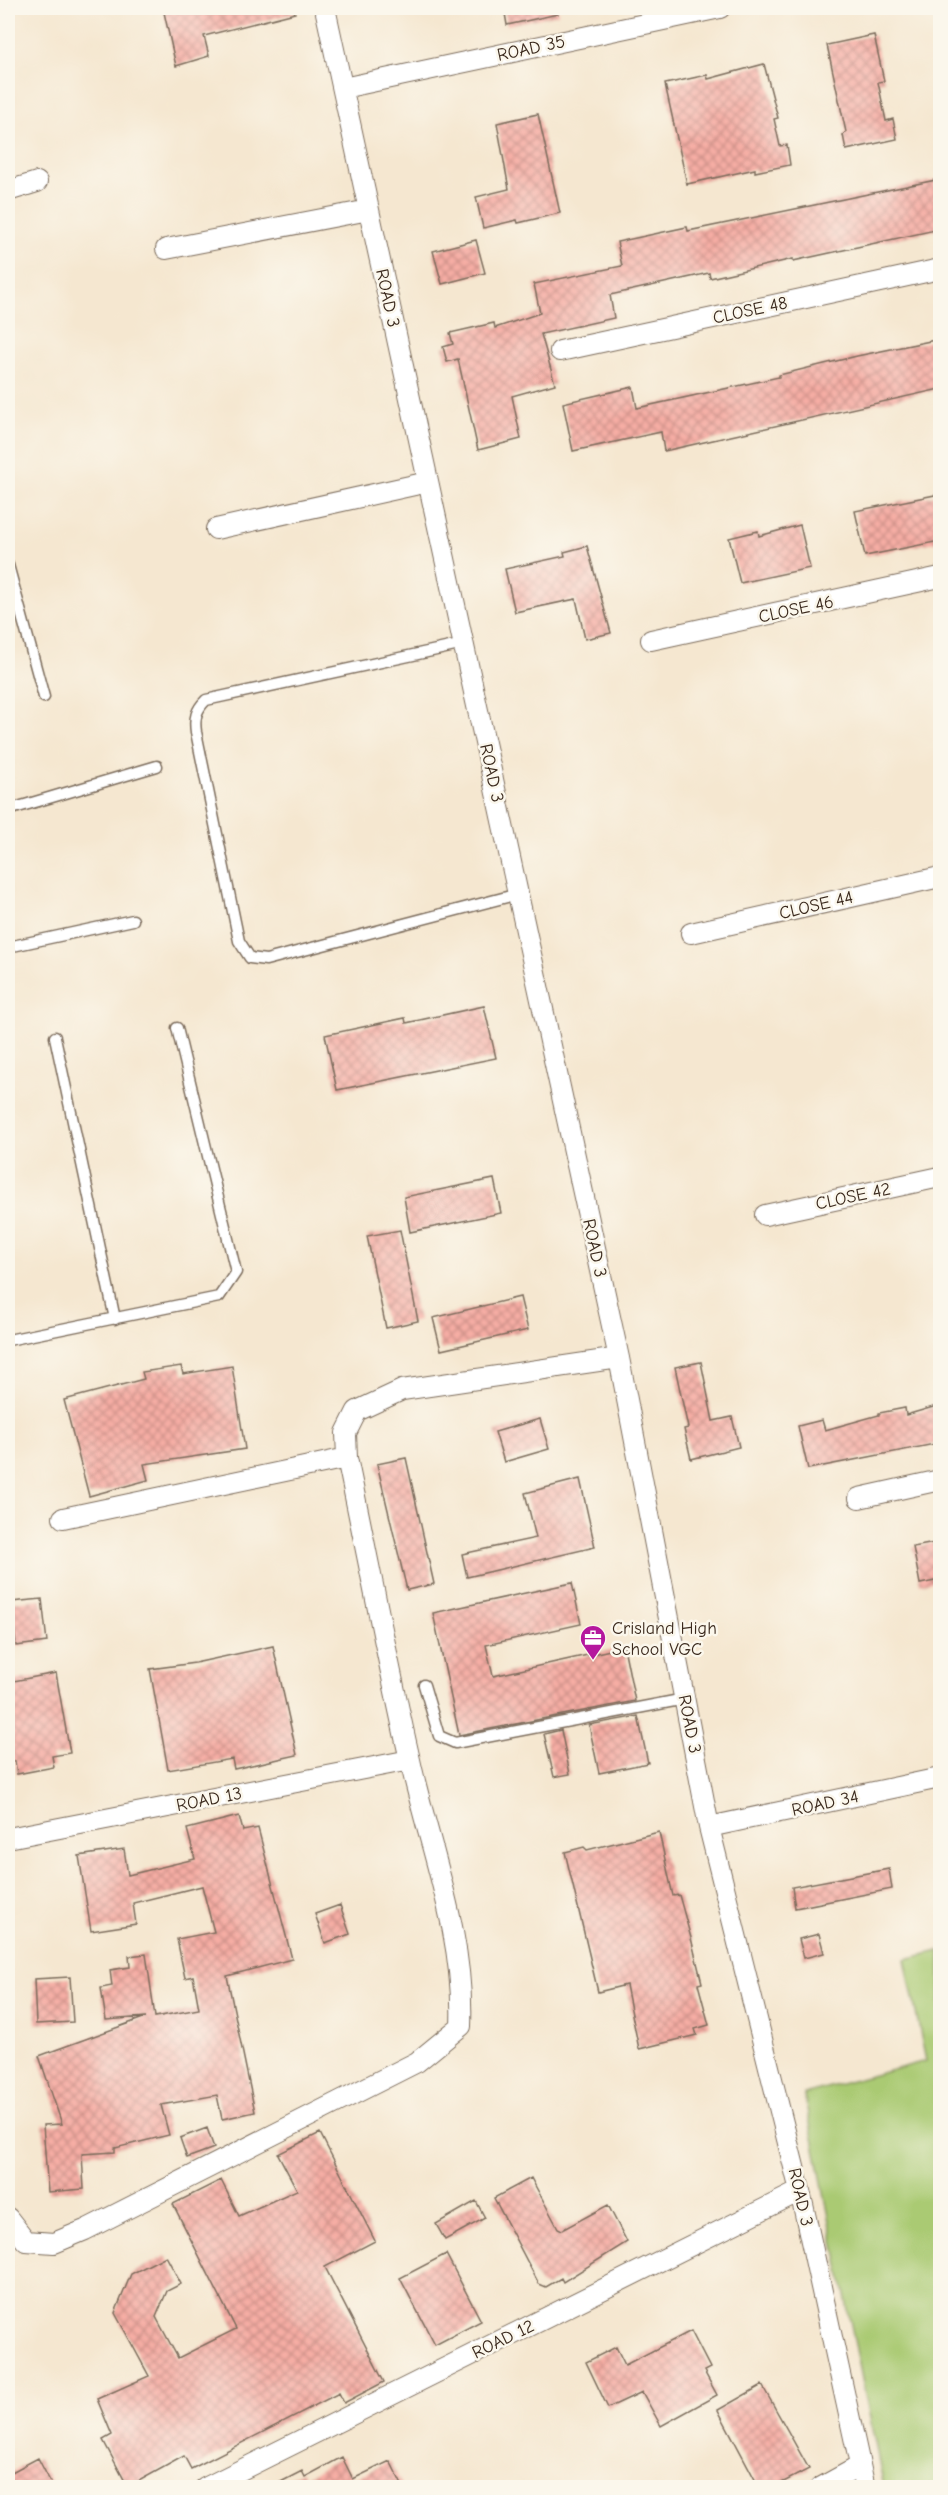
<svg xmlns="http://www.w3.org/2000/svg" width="948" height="2495" font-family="'Comic Neue',sans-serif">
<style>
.park{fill:#aaca73;stroke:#727a48;stroke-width:1.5}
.building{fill:url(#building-cross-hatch)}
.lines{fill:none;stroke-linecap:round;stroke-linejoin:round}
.service-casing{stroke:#7c6c5c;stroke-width:13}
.minor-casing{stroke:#7c6c5c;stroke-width:22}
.service{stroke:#fff;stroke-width:10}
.minor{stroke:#fff;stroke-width:20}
.labels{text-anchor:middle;stroke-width:5;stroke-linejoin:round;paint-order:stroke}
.street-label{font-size:18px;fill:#3b2a1e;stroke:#fbf7ec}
.poi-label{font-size:18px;fill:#3b2a1e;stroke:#fbf7ec;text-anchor:start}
</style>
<defs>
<pattern id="building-cross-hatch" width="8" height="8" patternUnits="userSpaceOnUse" patternTransform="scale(1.5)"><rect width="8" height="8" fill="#f6ada4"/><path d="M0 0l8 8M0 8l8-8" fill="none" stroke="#c88d85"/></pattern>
</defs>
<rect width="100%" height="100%" fill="#fbf7ec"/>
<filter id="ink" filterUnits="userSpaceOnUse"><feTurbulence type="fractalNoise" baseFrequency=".0167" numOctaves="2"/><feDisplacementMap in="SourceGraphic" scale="12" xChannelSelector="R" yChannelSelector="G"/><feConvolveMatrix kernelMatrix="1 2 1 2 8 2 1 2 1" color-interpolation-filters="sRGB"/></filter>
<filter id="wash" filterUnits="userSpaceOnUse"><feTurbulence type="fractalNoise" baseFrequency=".008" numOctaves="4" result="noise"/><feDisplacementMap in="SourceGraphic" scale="24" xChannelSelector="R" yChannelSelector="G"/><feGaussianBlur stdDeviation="1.35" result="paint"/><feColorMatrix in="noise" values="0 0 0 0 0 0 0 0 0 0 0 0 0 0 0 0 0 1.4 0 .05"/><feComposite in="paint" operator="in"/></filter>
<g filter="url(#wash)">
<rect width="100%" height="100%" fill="#f5e7d0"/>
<path class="park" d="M940,1951V2487H884L804,2094L926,2061L905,1959Z"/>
<g id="blocks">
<path class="building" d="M163,8H294L295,13L204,36L209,56L176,66Z
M504,8H557L558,14L507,25Z
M874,35L884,81L878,82L886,121L893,119L897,139L846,150L843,135L846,132L827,45Z
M764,64L778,118L774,119L780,146L787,145L790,165L755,172V169L687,184L665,84L707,75L708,79Z
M538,114L560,213L518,223L517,220L483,228L476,197L509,189L497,123Z
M936,180L940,202V229L793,261V259L710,278L709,273L610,295L614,318L541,334L555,384L512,396L521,439L478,450L458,359L447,362L443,347L453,344L450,333L494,323L495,328L540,313L534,284L622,266L617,242L687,227L688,231Z
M476,240L485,273L442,284L433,251Z
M940,339V389L664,451L661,432L573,451L563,403L633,387L637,408L779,377V375L857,356Z
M940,494V541L865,556L855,511Z
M800,525L810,568L740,583L729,538L758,531L759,536Z
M587,546L611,633L585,639L576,599L515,612L505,569L565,556L564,552Z
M484,1006L496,1058L337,1090L325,1035L405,1018L406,1023Z
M494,1179L501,1213L410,1232L404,1197Z
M400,1230L418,1321L386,1328L367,1236Z
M520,1297L528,1330L441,1350L433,1318Z
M701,1362L713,1421L732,1417L739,1447L691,1459L684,1429L688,1428L675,1367Z
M181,1366L183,1374L232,1366L245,1449L144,1464L148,1480L89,1496L64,1400L144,1379L142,1372Z
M940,1405V1443L808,1469L798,1426L822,1420L825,1430L879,1415V1413L905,1408L906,1415Z
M540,1419L549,1449L504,1462L495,1432Z
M406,1458L434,1584L407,1590L377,1464Z
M580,1479L595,1547L467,1577L462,1554L536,1538L525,1493Z
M935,1543L940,1580L920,1584L913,1547Z
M572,1583L581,1624L486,1645L493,1676L624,1647L635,1701L459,1735L433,1613Z
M42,1599L47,1642L16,1646L11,1602Z
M273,1646L297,1755L234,1769L232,1759L168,1770L150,1669L195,1663Z
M56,1673L70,1753L52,1756L54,1767L17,1774L15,1761L8,1763V1682Z
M638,1716L648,1763L599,1773L589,1725Z
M561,1730L570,1774L554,1777L544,1734Z
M239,1816L243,1831L258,1828L292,1959L227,1976L255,2112L222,2119L217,2095L161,2105L169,2135L115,2148V2152L82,2154L84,2189L48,2192L43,2125L62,2124L39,2056L146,2017L106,2020L101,1988L112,1986L110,1970L130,1967L129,1956L146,1954L155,2017L199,2009L193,1976L185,1978L177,1939L214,1932L202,1886L133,1903L136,1924L91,1931L79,1856L124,1849L128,1875L195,1859L187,1829Z
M659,1832L673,1896L679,1895L691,1938L702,1983L698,1984L709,2025L695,2029L697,2035L639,2049L626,1985L598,1992L565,1852L584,1847L587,1850Z
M889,1869L892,1889L795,1908L792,1887Z
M340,1905L350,1934L325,1943L315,1914Z
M819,1934L824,1953L804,1958L799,1939Z
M70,1977L73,2022L36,2024L34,1979Z
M207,2128L214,2148L187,2158L180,2138Z
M320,2133L375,2241L325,2267L384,2382L344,2403L339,2393L191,2469L184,2456L128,2487L103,2440L112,2435L97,2399L149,2376L115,2313L131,2274L166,2256L181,2284L167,2291L156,2317L178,2358L236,2329L173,2204L221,2180L239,2216L297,2190L278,2154Z
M531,2178L558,2228L562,2230L608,2205L627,2242L563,2282L561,2278L546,2287L539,2284L494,2198Z
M476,2201L485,2218L445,2240L436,2224Z
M446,2254L481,2321L435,2345L400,2278Z
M691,2331L710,2368L704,2371L717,2395L661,2426L642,2392L608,2408L586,2362L616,2347L625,2365Z
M762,2385L809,2469L774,2487H759L718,2410Z
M342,2457L353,2479L390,2461L403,2487H271L302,2471L305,2477Z
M38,2458L53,2487H8V2474Z"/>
</g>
</g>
<g filter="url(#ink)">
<use href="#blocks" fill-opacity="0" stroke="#7c6c5c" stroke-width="1.5"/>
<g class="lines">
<g class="service-casing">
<path id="service" d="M8,565L44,697
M464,644L206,700C196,710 194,718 196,732L239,941L250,958L266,960L518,894
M8,810L157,766
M8,947L133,920
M55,1037L115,1319
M8,1340L219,1297L236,1272L177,1028
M424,1685L439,1736L455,1743L685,1699"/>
</g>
<g class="minor-casing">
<path id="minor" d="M325,8L619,1358L709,1827L800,2191L865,2488
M343,88L720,8
M8,191L37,182
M166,249L369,210
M560,351L940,269
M216,529L428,482
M651,640L940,577
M691,933L940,877
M765,1215L940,1177
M859,1498L940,1480
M63,1518L347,1458
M709,1827L940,1778
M8,1838L410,1760
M8,2218L26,2241L54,2243L85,2230L417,2062L461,2026C465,1935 429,1847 410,1760C387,1659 368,1558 347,1458L346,1433L357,1411L402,1390L619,1358
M205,2488L800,2191
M820,2488L860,2466"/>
</g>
<use href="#service" class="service"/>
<use href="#minor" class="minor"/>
</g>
</g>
<defs>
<g id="office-pin" transform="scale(1.35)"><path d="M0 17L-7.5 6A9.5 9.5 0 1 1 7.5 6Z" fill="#b5179e" stroke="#fbf7ec"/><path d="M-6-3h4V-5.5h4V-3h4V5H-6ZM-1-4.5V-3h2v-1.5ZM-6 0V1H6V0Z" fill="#fff"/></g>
</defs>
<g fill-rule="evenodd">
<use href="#office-pin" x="593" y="1638"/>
</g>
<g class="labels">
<g class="street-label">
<text transform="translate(531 48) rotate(-12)" y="6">ROAD 35</text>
<text transform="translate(388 298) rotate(78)" y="6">ROAD 3</text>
<text transform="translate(750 310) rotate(-12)" y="6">CLOSE 48</text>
<text transform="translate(796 609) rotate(-12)" y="6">CLOSE 46</text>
<text transform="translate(492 773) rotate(78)" y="6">ROAD 3</text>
<text transform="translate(816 905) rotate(-13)" y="6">CLOSE 44</text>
<text transform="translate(853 1196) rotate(-12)" y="6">CLOSE 42</text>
<text transform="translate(595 1248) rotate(78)" y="6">ROAD 3</text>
<text transform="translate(690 1724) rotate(79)" y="6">ROAD 3</text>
<text transform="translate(209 1799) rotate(-11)" y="6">ROAD 13</text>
<text transform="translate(825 1803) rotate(-12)" y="6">ROAD 34</text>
<text transform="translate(801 2197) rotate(77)" y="6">ROAD 3</text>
<text transform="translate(503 2339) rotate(-26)" y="6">ROAD 12</text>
</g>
<g class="poi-label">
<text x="612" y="1634">Crisland High<tspan x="612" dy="21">School VGC</tspan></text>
</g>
</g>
<rect width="948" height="2495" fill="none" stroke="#fbf7ec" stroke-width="30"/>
</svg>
